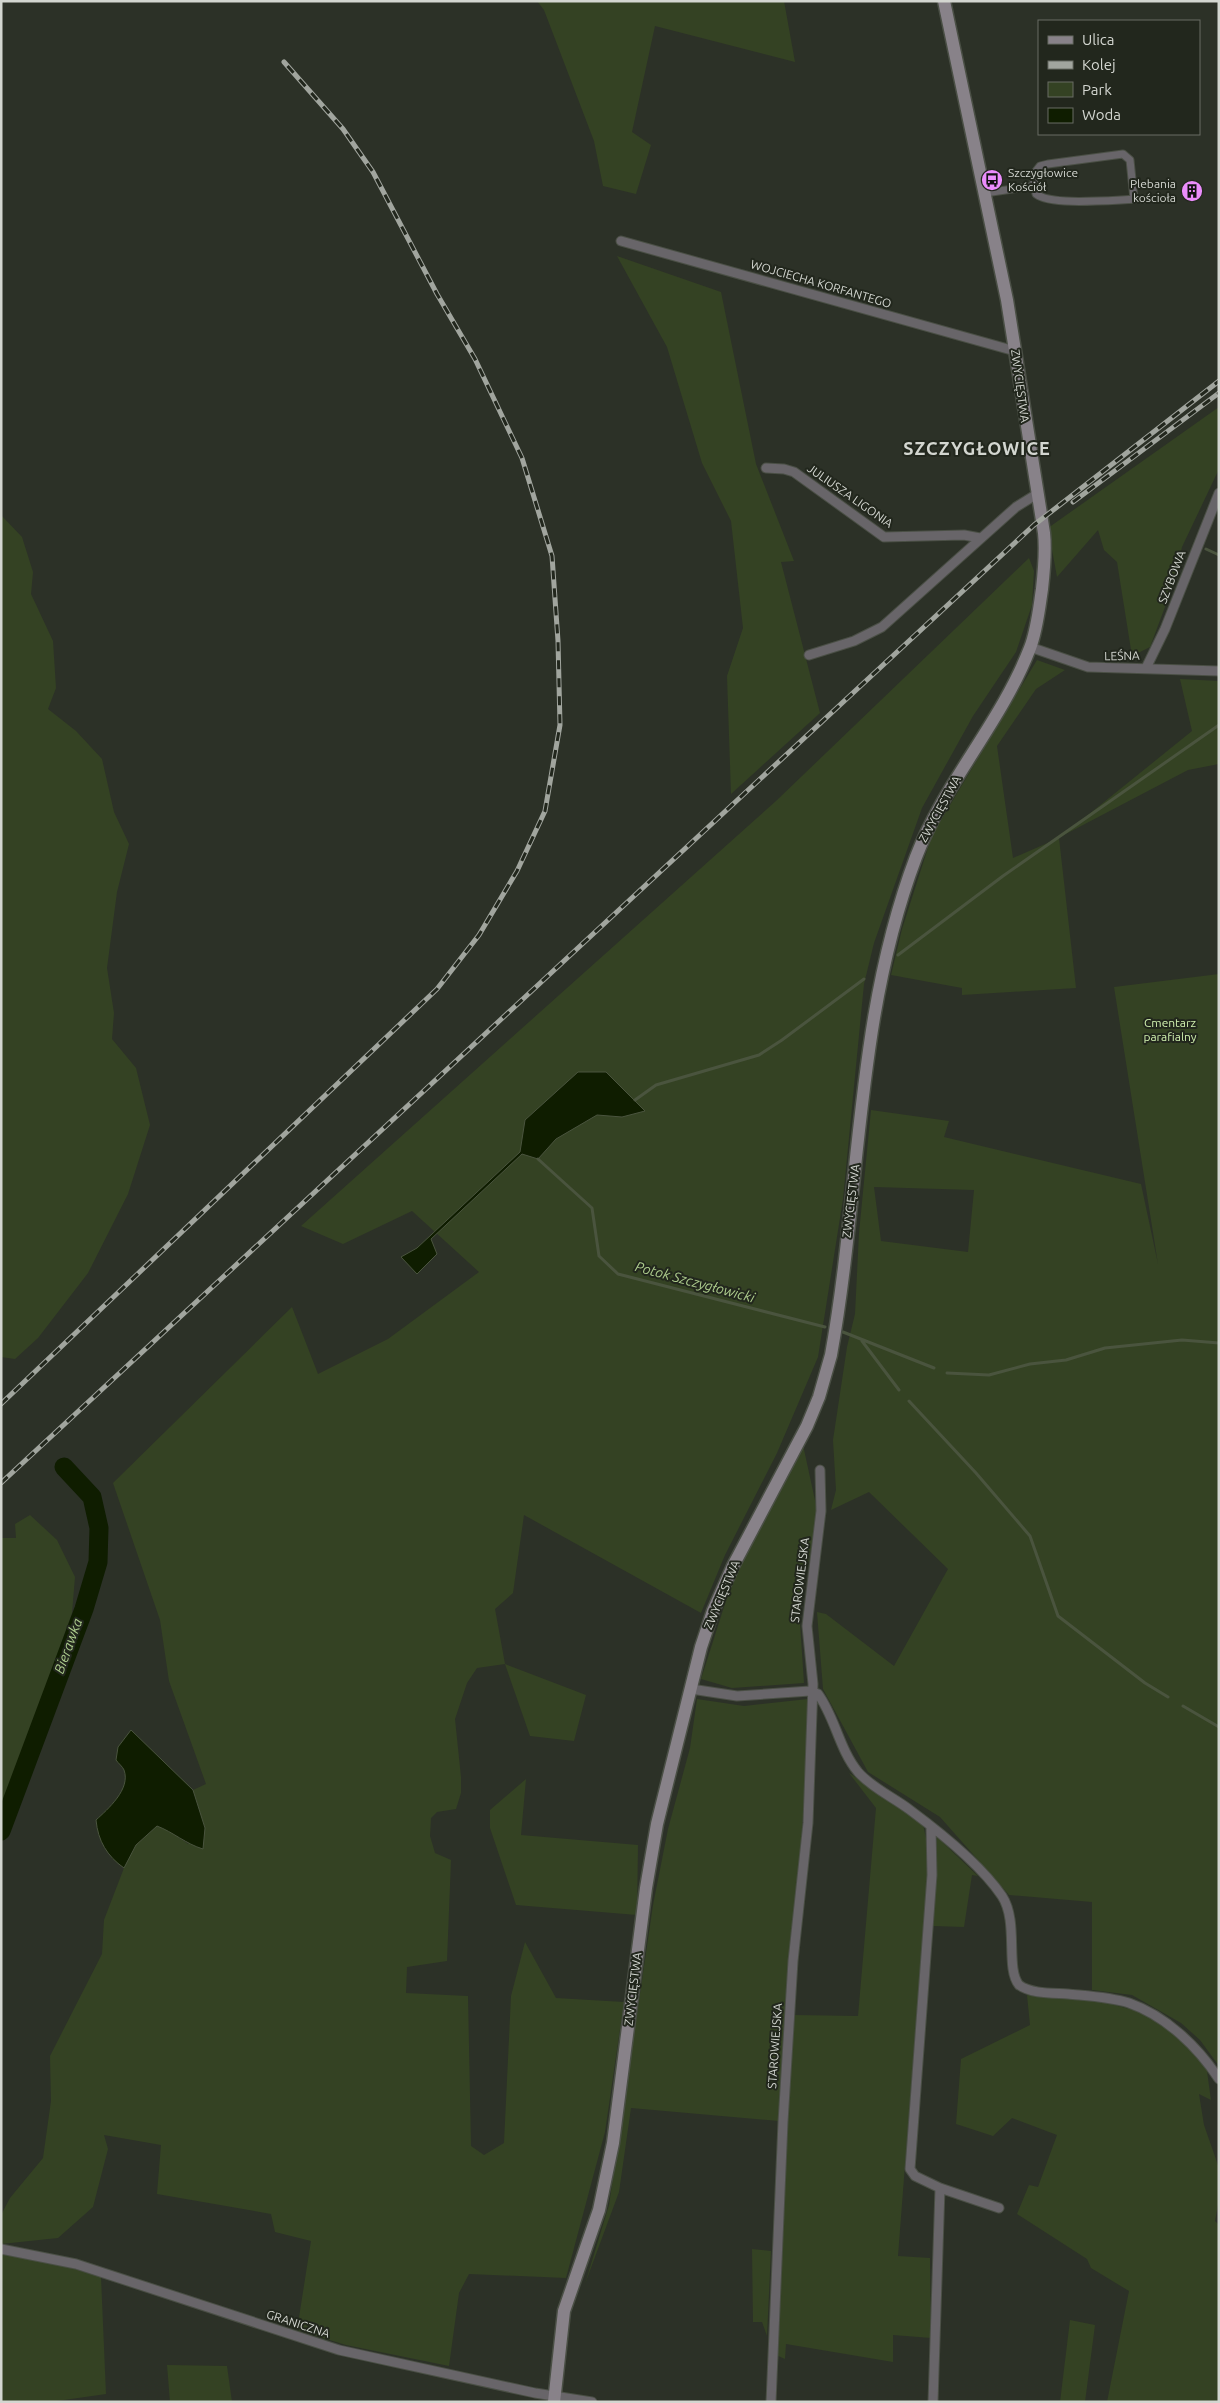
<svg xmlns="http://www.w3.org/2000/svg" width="1220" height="2403" font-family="Ubuntu,sans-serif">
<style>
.green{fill:#344223;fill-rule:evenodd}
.water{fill:#0f1d00;stroke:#4a543e}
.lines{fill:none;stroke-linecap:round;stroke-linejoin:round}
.stream{stroke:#4a543e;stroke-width:3}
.river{stroke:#0f1d00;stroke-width:19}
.pedestrian-casing{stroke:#4a4f45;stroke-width:9}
.minor-casing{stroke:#4a4f45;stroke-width:11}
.secondary-casing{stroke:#4a4f45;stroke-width:15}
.pedestrian{stroke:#686569;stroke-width:7}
.minor{stroke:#686569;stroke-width:9}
.secondary{stroke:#888289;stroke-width:12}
.rail-casing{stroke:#a1a59e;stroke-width:5}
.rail{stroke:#22271d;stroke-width:3;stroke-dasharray:9;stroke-linecap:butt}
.labels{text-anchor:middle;stroke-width:4;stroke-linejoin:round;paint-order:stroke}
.poi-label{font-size:12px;fill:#d3d6d0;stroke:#22271d;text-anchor:start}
.street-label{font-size:12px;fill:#d3d6d0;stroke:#22271d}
.park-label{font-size:12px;fill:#d0f0af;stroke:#22271d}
.water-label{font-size:14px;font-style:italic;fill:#adcc8d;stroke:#22271d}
.district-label{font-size:18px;font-weight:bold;letter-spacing:1px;fill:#d3d6d0;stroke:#22271d}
</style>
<rect width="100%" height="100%" fill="#2c3127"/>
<path class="green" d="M537,1H784L795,62L655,26L632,132L651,145L636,194L603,186L594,141L544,10Z
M617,256L721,292L756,464L794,561L781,562L820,713L731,794L727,676L743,628L731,521L702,463L667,347Z
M1219,407V469L1182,547L1174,583L1150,647L1132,656L1117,562L1104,550L1098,530L1057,577L1048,528Z
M1,515L22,537L33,572L31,594L53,641L56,688L48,709L76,731L102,759L114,812L129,844L117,892L107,968L114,1013L112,1039L136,1068L150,1125L128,1194L88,1273L38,1338L15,1359L1,1357Z
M1029,558L1034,571L1032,605L1016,652L973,716L922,808L874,943L864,984L843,1199L818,1357L777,1453L725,1555L701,1613L524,1515L513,1593L495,1609L505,1664L586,1695L574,1741L530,1736L505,1664L477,1668L467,1683L455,1719L461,1777V1793L456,1809L437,1812L431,1818L430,1836L435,1853L451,1860L447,1961L407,1967L406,1993L468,1996L471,2146L484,2155L504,2143L511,1996L525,1942L556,1998L624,2002L605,2132L566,2278L469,2274L459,2293L449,2366L346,2345L297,2330L311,2241L275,2232L271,2214L157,2194L161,2145L104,2135L108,2149L93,2207L58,2238L1,2244V2215L10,2198L43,2158L51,2101L50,2056L102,1954L104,1920L124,1868L136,1845L157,1826L169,1830L188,1844L205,1828L193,1790L206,1784L169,1681L160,1620L113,1483L292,1307L318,1374L388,1339L479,1272L412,1211L343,1244L301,1226L776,801Z
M1037,660L1065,670L1036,689L997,746L1013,858L1059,838L1076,988L962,995V988L891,975L902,929L932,835Z
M1180,679L1219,681V764L1188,770L1062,836L1192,731Z
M1219,974V2066L1200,2040L1181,2023L1132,1995L1092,1990V1902L1009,1895L940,1817L868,1772L823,1689L817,1612L826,1614L894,1666L948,1569L869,1492L831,1510L836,1490L833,1440L847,1347L855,1314L859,1233L871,1110L949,1121L944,1137L1141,1184L1158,1264L1114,987ZM874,1187L974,1190L968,1252L881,1241Z
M803,1445L818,1514L799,1608L804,1683L732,1688L701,1679L738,1563Z
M30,1515L57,1540L75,1577L72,1613L1,1812V1538H16L15,1524Z
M697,1699L744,1706L808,1699V1753L779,2121L631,2108L619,2192L585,2284L609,2205L653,1905L668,1829L690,1748Z
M849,1773L897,1804L923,1824L929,1853L926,1925L917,2009L898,2256L930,2258L931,2338L893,2335V2362L786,2344L785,2359L776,2355L793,2015L858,2016L876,1808Z
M526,1779L521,1835L638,1845L637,1915L516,1905L490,1828V1810Z
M937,1837L978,1876L972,1875L964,1927L933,1926Z
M1027,1995L1093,1999L1144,2013L1184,2041L1206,2064L1211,2100L1199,2094L1204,2125L1219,2168V2200L1215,2221L1219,2225V2402H1107L1129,2291L1091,2268L1087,2259L1017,2214L1029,2185L1038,2187L1057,2135L1012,2118L993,2136L956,2124L961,2059L1030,2025Z
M752,2249L771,2251L767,2336L762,2322H753Z
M1,2254L67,2267L101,2277L106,2394L50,2402H1Z
M1070,2320L1095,2325L1085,2402H1060Z
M167,2365L227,2366L232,2402H170Z"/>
<path class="water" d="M578,1072H606L645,1111L622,1117L597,1115L556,1139L538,1159L522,1154L431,1239L437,1254L417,1274L401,1257L417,1248L520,1152L525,1120Z
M131,1730L193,1790L205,1828L203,1849C186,1844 173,1832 157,1826L136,1845L124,1868C107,1856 98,1841 96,1820C108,1809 131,1789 124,1770C123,1767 118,1763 116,1760L118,1747Z"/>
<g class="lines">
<path class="stream" d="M1206,549L1219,555
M898,955L1003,876L1219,725
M635,1100L656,1085L759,1055L782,1040L864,979
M538,1159L592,1208L599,1256L618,1274L825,1327
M843,1332L934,1368
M862,1341L899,1390
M947,1373L989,1375L1030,1364L1066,1360L1105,1348L1182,1340L1219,1343
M909,1401L976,1473L1030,1536L1058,1616L1145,1683L1168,1697
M1183,1706L1219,1727"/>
<path class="river" d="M1,1831L84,1609L98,1562L99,1528L92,1497L64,1467"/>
<g class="pedestrian-casing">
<path id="pedestrian" d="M985,193L1033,186
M1134,199L1130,160L1123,154L1048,164L1040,166L1033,175L1036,194C1052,207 1120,199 1144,199"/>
</g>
<g class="minor-casing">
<path id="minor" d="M621,241L1015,351
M766,468L784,469L794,472L884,537L964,535L980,538
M1030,647L1088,667L1219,671
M809,655L854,641L882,627L1016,507L1037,494
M1146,668L1165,629L1219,493
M691,1689L737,1696L810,1691L818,1694C835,1717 839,1749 858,1772C872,1788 893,1797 910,1810C941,1833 981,1865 1002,1896C1019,1922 1005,1968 1019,1985C1031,1994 1053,1993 1068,1994C1088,1996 1110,1997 1129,2003C1166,2016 1198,2047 1219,2079
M931,1828L932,1875L910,2169L915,2176L940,2188L933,2402
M940,2188L999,2208
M1,2249L76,2264L339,2350L535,2393L592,2402
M771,2402L783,2122L793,1961L808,1823L813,1684L807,1626L821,1511L820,1470"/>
</g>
<g class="secondary-casing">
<path id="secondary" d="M554,2402L564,2311L599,2210L613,2143L646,1888L657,1824L701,1647L713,1611L733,1566L807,1426L819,1397L831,1355C861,1189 855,1018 916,857C944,783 1001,723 1030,648C1037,630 1039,609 1042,589C1044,571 1046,551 1044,533L1007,300L944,1"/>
</g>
<use href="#pedestrian" class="pedestrian"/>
<use href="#minor" class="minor"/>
<use href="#secondary" class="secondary"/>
<g class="rail-casing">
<path id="rail" d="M1073,502L1219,393
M1,1404L437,989L479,935L517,871L545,811L560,725L558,641L552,556L522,458L475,359L437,294L373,172L343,129L284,62
M1,1483L1034,525L1219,381"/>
</g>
<use href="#rail" class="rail"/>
</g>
<defs>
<g id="bus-disc" transform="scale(1.125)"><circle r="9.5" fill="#eb8dfc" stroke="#22271d"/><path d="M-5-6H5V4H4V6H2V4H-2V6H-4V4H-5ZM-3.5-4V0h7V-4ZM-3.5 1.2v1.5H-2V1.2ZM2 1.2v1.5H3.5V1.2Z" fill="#111"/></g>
<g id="building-disc" transform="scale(1.125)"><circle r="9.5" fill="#eb8dfc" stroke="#22271d"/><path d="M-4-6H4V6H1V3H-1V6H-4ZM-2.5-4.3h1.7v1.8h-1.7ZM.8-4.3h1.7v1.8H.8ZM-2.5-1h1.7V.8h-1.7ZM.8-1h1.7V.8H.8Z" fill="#111"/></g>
</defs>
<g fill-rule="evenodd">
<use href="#bus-disc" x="992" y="180"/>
<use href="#building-disc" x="1192" y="191"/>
</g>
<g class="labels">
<g class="poi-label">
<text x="1008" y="177">Szczygłowice<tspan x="1008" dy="14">Kościół</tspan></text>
<text x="1176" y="188" text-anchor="end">Plebania<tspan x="1176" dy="14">kościoła</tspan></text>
</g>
<g class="street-label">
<text transform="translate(821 284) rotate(16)" y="4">WOJCIECHA KORFANTEGO</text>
<text transform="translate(1020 386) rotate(82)" y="4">ZWYCIĘSTWA</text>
<text transform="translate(850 496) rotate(35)" y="4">JULIUSZA LIGONIA</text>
<text transform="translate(1172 577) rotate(-69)" y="4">SZYBOWA</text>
<text transform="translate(1122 656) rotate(-1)" y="4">LEŚNA</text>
<text transform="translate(940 809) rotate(-61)" y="4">ZWYCIĘSTWA</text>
<text transform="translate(851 1201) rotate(-83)" y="4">ZWYCIĘSTWA</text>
<text transform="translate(800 1580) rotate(-83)" y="4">STAROWIEJSKA</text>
<text transform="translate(722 1595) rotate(-67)" y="4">ZWYCIĘSTWA</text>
<text transform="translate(633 1989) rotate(-83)" y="4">ZWYCIĘSTWA</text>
<text transform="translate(775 2046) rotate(-86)" y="4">STAROWIEJSKA</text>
<text transform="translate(298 2324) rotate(18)" y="4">GRANICZNA</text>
</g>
<g class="park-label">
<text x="1170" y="1027">Cmentarz<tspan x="1170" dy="14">parafialny</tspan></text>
</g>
<g class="water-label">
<text transform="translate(695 1282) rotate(15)" y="5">Potok Szczygłowicki</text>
<text transform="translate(68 1646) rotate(-70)" y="5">Bierawka</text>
</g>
<g class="district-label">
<text x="977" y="455">SZCZYGŁOWICE</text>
</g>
</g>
<rect width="1220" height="2403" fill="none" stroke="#d3d6d0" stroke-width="5"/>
<rect x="1038" y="20" width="162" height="115" fill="#22271d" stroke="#696d65"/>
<rect x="1048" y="36" width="25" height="8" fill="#888289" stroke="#696d65"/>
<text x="1082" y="45" font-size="15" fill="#d3d6d0">Ulica</text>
<rect x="1048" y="61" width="25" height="8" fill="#a1a59e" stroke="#696d65"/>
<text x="1082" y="70" font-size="15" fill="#d3d6d0">Kolej</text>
<rect x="1048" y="82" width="25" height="15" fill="#344223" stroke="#696d65"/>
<text x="1082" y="95" font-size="15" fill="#d3d6d0">Park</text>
<rect x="1048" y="108" width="25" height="15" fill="#0f1d00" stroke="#696d65"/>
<text x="1082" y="120" font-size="15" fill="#d3d6d0">Woda</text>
</svg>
